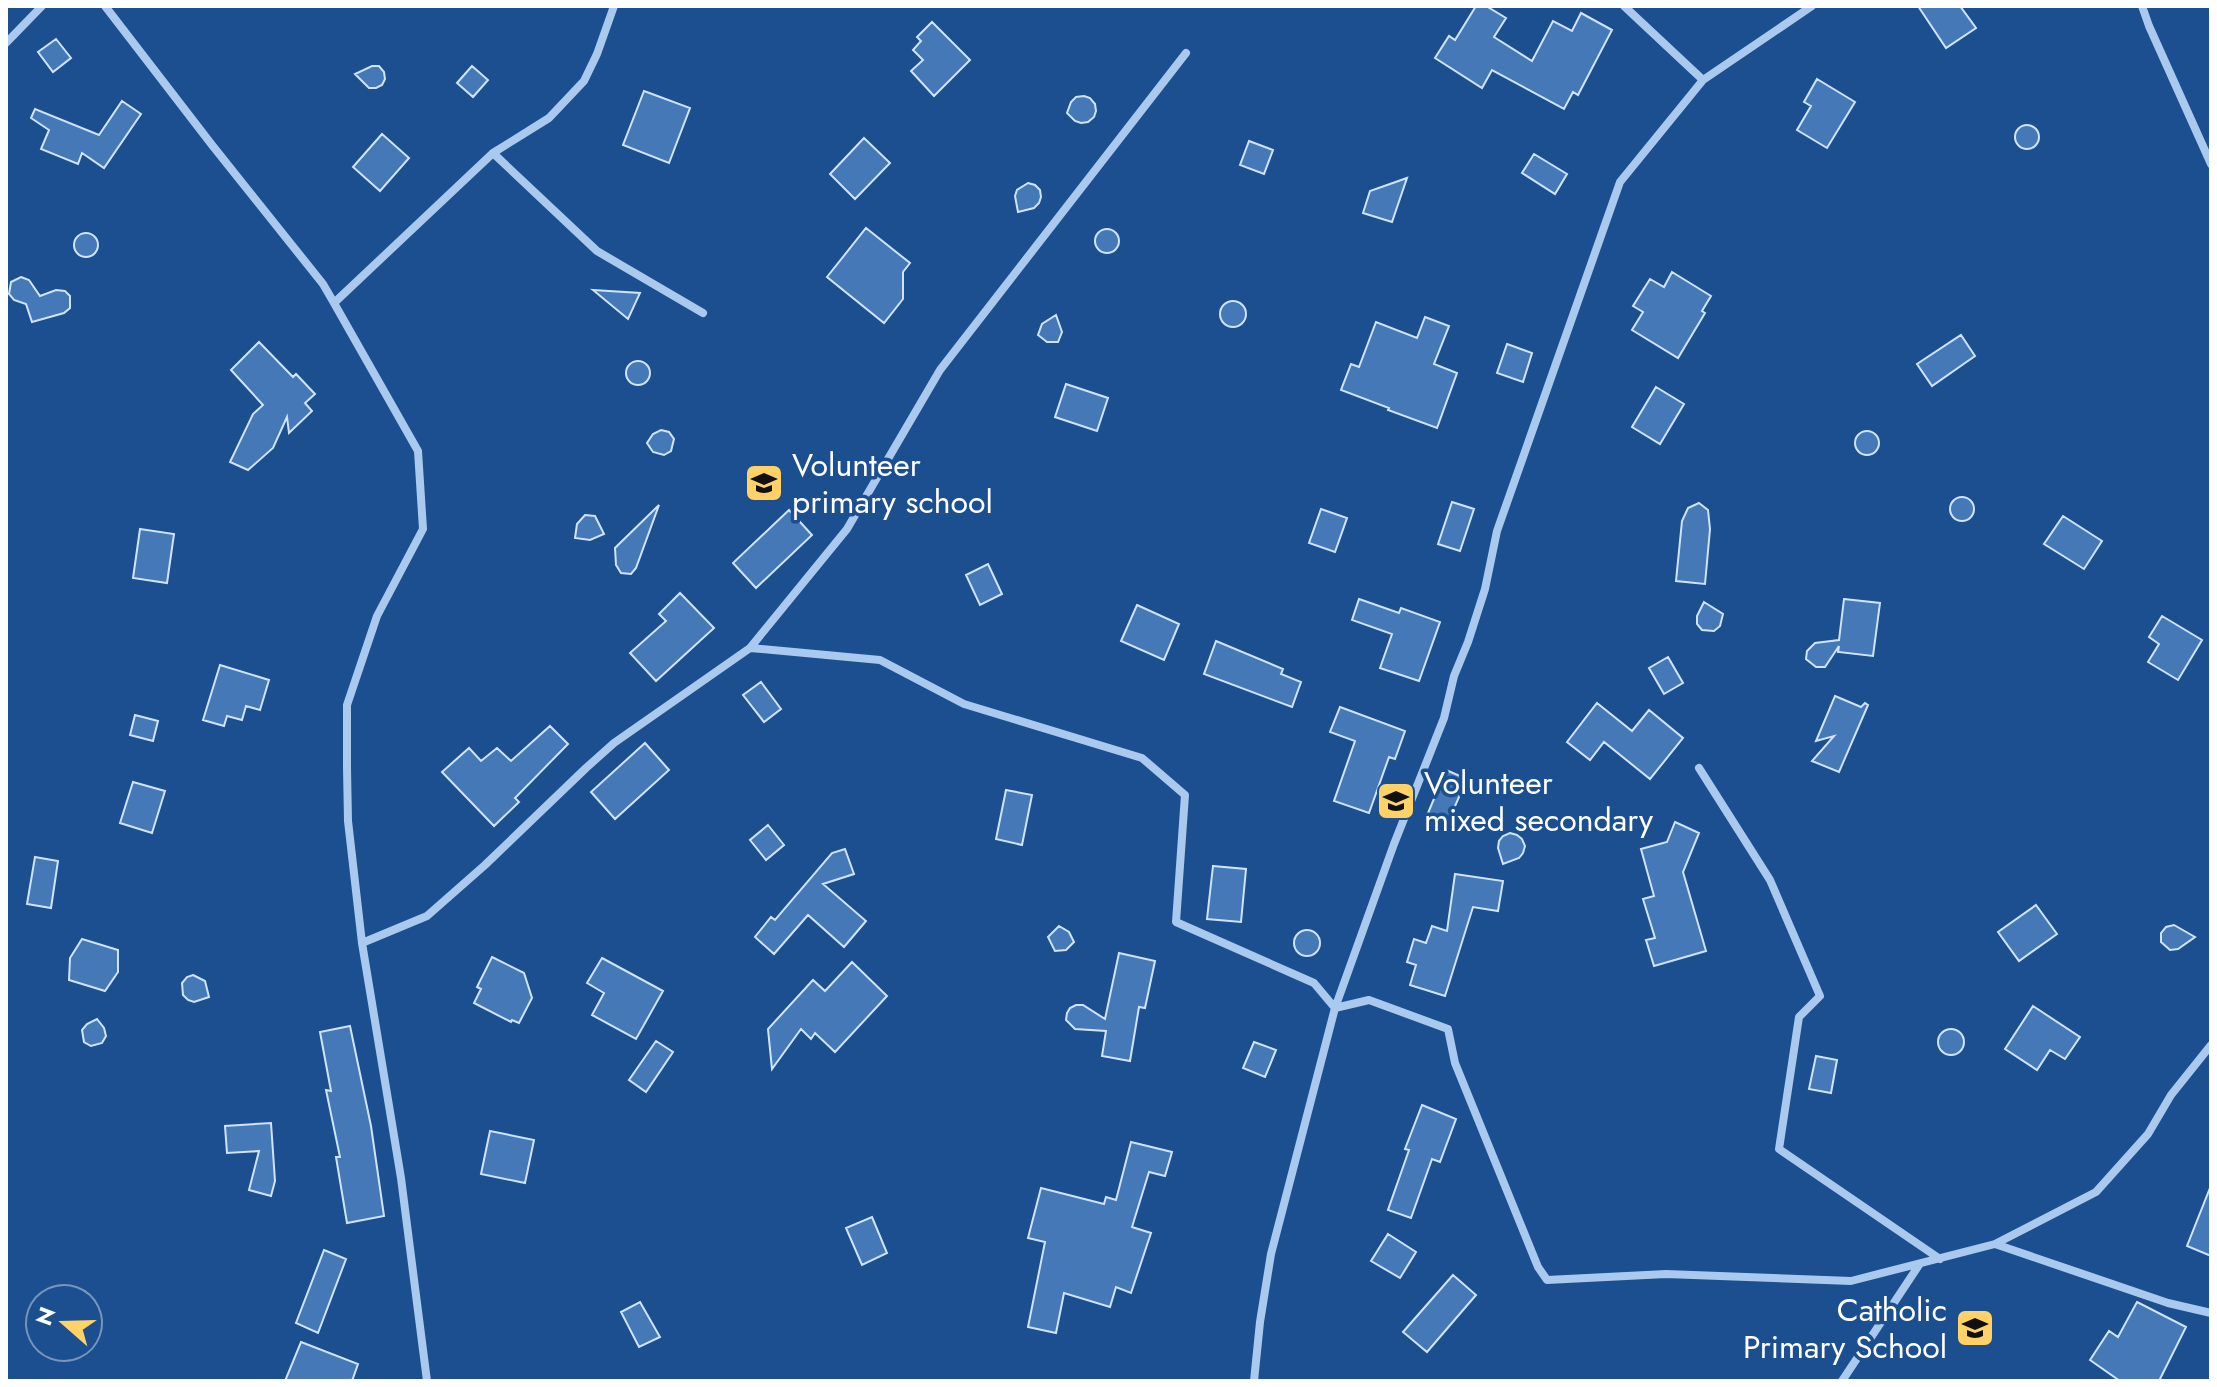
<svg xmlns="http://www.w3.org/2000/svg" width="2217" height="1387" font-family="Jost,sans-serif">
<style>
.building{fill:#4478b7;stroke:#cfe3fa;stroke-width:2}
.lines{fill:none;stroke-linecap:round;stroke-linejoin:round}
.minor{stroke:#a9c9ee;stroke-width:8}
.labels{text-anchor:middle;stroke-width:7;stroke-linejoin:round;paint-order:stroke}
.poi-label{font-size:32px;fill:#fff;stroke:#1b4f8f;text-anchor:start}
</style>
<rect width="100%" height="100%" fill="#1b4f8f"/>
<path class="building" d="M1476,6H1486L1506,18L1494,37L1532,61L1553,21L1572,31L1581,13L1612,30L1578,95L1573,92L1564,109L1492,70L1482,88L1435,58L1449,36L1455,40Z
M1918,6H1960L1976,28L1946,48Z
M932,22L970,60L934,96L911,71L923,60L913,50L921,41L917,37Z
M56,39L71,58L53,72L38,52Z
M372,66H379L384,72L385,79L382,85L376,88H369L355,74Z
M472,66L488,80L473,97L457,83Z
M1817,79L1855,102L1827,148L1797,130L1811,106L1804,102Z
M644,91L690,108L669,163L623,145Z
M1084,96L1090,98L1095,104L1096,111L1094,117L1088,122L1081,123L1075,121L1067,113L1071,102L1076,97Z
M122,101L141,114L104,168L82,153L78,164L41,149L49,130L31,118L35,109L99,135Z
M2015 137a12 12 0 1 1 24 0a12 12 0 1 1-24 0Z
M382,134L409,158L380,191L353,167Z
M864,138L890,163L855,199L830,174Z
M1249,141L1273,150L1264,174L1240,165Z
M1534,154L1567,174L1555,194L1522,173Z
M1407,178L1392,222L1363,213L1370,191Z
M1028,183L1035,185L1040,190L1041,197L1039,203L1034,208L1018,212L1015,196L1017,190Z
M866,228L910,263L903,272V299L884,323L827,277Z
M1095 241a12 12 0 1 1 24 0a12 12 0 1 1-24 0Z
M74 245a12 12 0 1 1 24 0a12 12 0 1 1-24 0Z
M1672,272L1711,296L1702,311L1705,313L1678,358L1632,330L1643,312L1633,306L1650,279L1664,287Z
M21,277L29,280L40,296L56,290L65,291L70,296V308L64,313L32,322L26,304L14,300L9,294L11,282Z
M593,290L640,293L628,319Z
M1220 314a13 13 0 1 1 26 0a13 13 0 1 1-26 0Z
M1056,315L1062,332L1058,342H1047L1038,335L1042,324Z
M1425,317L1449,326L1434,364L1457,373L1437,428L1388,410L1389,408L1341,390L1351,364L1359,367L1376,322L1417,338Z
M1961,335L1975,356L1932,386L1917,364Z
M259,342L293,377L296,374L315,394L305,403L312,411L289,433L287,417L273,448L248,470L230,462L253,414L263,405L231,370Z
M1507,344L1532,353L1523,382L1497,373Z
M626 373a12 12 0 1 1 24 0a12 12 0 1 1-24 0Z
M1066,384L1108,398L1097,431L1055,417Z
M1656,387L1684,404L1660,444L1632,427Z
M661,430L669,432L674,439L671,451L664,455L653,452L647,443L653,434Z
M1855 443a12 12 0 1 1 24 0a12 12 0 1 1-24 0Z
M1950 509a12 12 0 1 1 24 0a12 12 0 1 1-24 0Z
M1452,502L1474,509L1460,551L1438,544Z
M1699,503L1708,510L1710,529L1705,584L1676,581L1682,521L1688,508Z
M659,505L636,568L631,574L621,573L616,565L615,548Z
M1321,509L1347,518L1335,552L1309,543Z
M789,510L812,535L756,588L733,563Z
M585,515L595,516L604,534L590,540L575,538L577,524Z
M2063,516L2102,541L2084,569L2044,544Z
M140,529L174,534L167,583L133,578Z
M988,564L1002,594L980,605L966,575Z
M680,593L714,628L656,681L630,653L666,621L659,614Z
M1359,599L1399,613L1401,608L1440,622L1419,681L1380,668L1392,634L1352,620Z
M1844,599L1880,603L1873,656L1838,652L1839,646L1825,667H1816L1806,659L1807,651L1815,643L1839,640Z
M1704,602L1723,614L1720,626L1714,631L1702,630L1697,624V616Z
M1137,605L1179,624L1164,660L1121,641Z
M2162,616L2202,640L2178,680L2148,662L2159,644L2149,637Z
M1216,641L1283,669L1281,674L1301,682L1292,707L1204,674Z
M1668,657L1683,683L1664,694L1649,668Z
M220,665L269,680L260,710L246,706L242,720L227,716L224,726L203,720Z
M761,682L781,709L764,722L743,695Z
M1835,696L1861,707L1865,703L1868,705L1839,772L1812,761L1834,736L1816,741Z
M1597,703L1632,731L1649,710L1683,738L1650,779L1604,742L1590,760L1567,742Z
M1340,707L1405,731L1395,759L1389,757L1369,813L1334,801L1355,741L1330,732Z
M135,715L158,721L153,741L130,735Z
M550,726L568,744L515,798L519,802L494,826L442,772L469,748L481,761L497,748L511,761Z
M645,743L669,770L615,819L591,792Z
M1446,770L1467,779L1448,822L1428,813Z
M133,782L165,791L152,833L120,823Z
M1006,790L1032,795L1022,845L996,839Z
M1675,822L1699,833L1683,872L1706,951L1654,966L1646,940L1655,938L1643,899L1654,896L1641,849L1667,842Z
M768,825L784,845L766,860L750,840Z
M1510,833L1517,835L1522,839L1525,846L1523,853L1519,858L1503,864L1498,848L1499,841L1503,836Z
M845,849L854,874L823,884L866,921L844,947L808,915L774,954L755,937L771,917L775,920L832,853Z
M35,857L58,861L51,908L27,904Z
M1213,866L1246,869L1241,922L1207,919Z
M1455,874L1503,881L1498,911L1473,907L1445,996L1410,985L1416,965L1407,962L1414,939L1426,943L1432,926L1447,931Z
M2036,905L2057,934L2019,961L1998,932Z
M2174,925L2195,937L2178,949L2170,950L2161,942V933L2166,927Z
M1059,926L1069,932L1074,942L1066,950L1055,951L1048,937Z
M1294 943a13 13 0 1 1 26 0a13 13 0 1 1-26 0Z
M82,939L118,950V972L105,991L69,980L70,958Z
M1119,953L1155,961L1145,1008L1139,1007L1130,1061L1102,1056L1106,1031L1075,1029L1066,1020L1067,1013L1070,1008L1076,1005H1083L1105,1019Z
M492,957L524,973L532,998L519,1023L512,1020L511,1022L474,1003L481,989L477,987Z
M602,958L663,991L636,1039L592,1015L604,993L587,983Z
M852,962L887,996L835,1052L815,1033L811,1039L801,1029L772,1069L768,1029L813,980L825,991Z
M193,975L205,981L209,997L194,1002L188,1000L183,995L182,983L187,977Z
M2033,1006L2080,1037L2065,1059L2050,1050L2037,1070L2005,1049Z
M97,1019L104,1028L106,1036L102,1043L91,1046L84,1042L82,1030L87,1024Z
M350,1026L371,1126L384,1216L347,1223L336,1157H340L326,1090L331,1091L320,1032Z
M1938 1042a13 13 0 1 1 26 0a13 13 0 1 1-26 0Z
M656,1041L673,1052L646,1092L629,1080Z
M1254,1042L1276,1050L1265,1077L1243,1068Z
M1816,1056L1837,1060L1831,1093L1809,1089Z
M1422,1105L1456,1119L1440,1162L1432,1159L1411,1218L1388,1210L1409,1150L1405,1149Z
M271,1123L275,1181L271,1196L249,1190L259,1151L227,1153L225,1126Z
M490,1131L534,1140L525,1183L481,1174Z
M1131,1142L1172,1152L1165,1176L1149,1172L1132,1227L1151,1233L1131,1293L1116,1287L1110,1307L1064,1293L1056,1333L1028,1327L1045,1242L1028,1238L1041,1188L1104,1204L1106,1197L1116,1200Z
M2210,1188H2211V1256L2187,1246Z
M872,1217L887,1253L862,1265L846,1228Z
M1388,1234L1416,1252L1400,1278L1371,1261Z
M324,1250L346,1259L318,1333L296,1323Z
M1453,1275L1476,1295L1427,1352L1403,1332Z
M640,1302L660,1337L639,1347L621,1312Z
M2137,1302L2186,1327L2159,1381H2120L2090,1360L2109,1331L2118,1337Z
M301,1342L358,1364L352,1381H285Z"/>
<g class="lines">
<path class="minor" d="M105,6L212,145L323,284L334,303
M2142,6L2149,26L2211,164
M6,43L42,6
M1703,80L1812,6
M493,153L597,251L703,313
M750,648L880,660L964,704L1142,758L1185,795L1176,922L1314,983L1335,1008L1369,1000L1448,1029L1455,1063L1538,1267L1547,1280L1666,1274L1851,1281L1995,1244L2096,1192L2148,1134L2171,1095L2211,1045
M1699,768L1770,880L1820,996L1799,1017L1779,1149L1940,1259
M362,943L427,916L485,865L586,768L614,743L750,648L847,529L940,370L1186,53
M1995,1244L2168,1303L2211,1313
M427,1381L401,1178L362,943L348,821L347,768V705L377,616L423,529L418,451L334,303L493,153L549,118L584,81L597,54L614,6
M1254,1381L1260,1322L1271,1254L1335,1008L1394,844L1444,718L1454,676L1468,642L1485,589L1497,531L1620,182L1703,80L1624,6
M1842,1381L1919,1265"/>
</g>
<defs>
<g id="school-square" transform="scale(2)"><rect x="-9" y="-9" width="18" height="18" rx="4" fill="#ffd166" stroke="#1b4f8f"/><path d="M0-5L7-2L0 1L-7-2ZM-4 1L0 2.5L4 1V4Q0 6-4 4Z" fill="#111"/></g>
</defs>
<g fill-rule="evenodd">
<use href="#school-square" x="764" y="483"/>
<use href="#school-square" x="1396" y="801"/>
<use href="#school-square" x="1975" y="1328"/>
</g>
<g class="labels">
<g class="poi-label">
<text x="792" y="476">Volunteer<tspan x="792" dy="37">primary school</tspan></text>
<text x="1424" y="794">Volunteer<tspan x="1424" dy="37">mixed secondary</tspan></text>
<text x="1947" y="1321" text-anchor="end">Catholic<tspan x="1947" dy="37">Primary School</tspan></text>
</g>
</g>
<rect width="2217" height="1387" fill="none" stroke="#ffffff" stroke-width="16"/>
<g transform="translate(64 1323) rotate(290)"><circle r="38" fill="#1b4f8f" stroke="#7695bc" stroke-width="2"/>
<path d="M0-6L14 30L0 20L-14 30Z" fill="#ffd166"/>
<text y="-12" font-size="22" font-weight="bold" text-anchor="middle" fill="#ffffff">N</text>
</g>
</svg>
